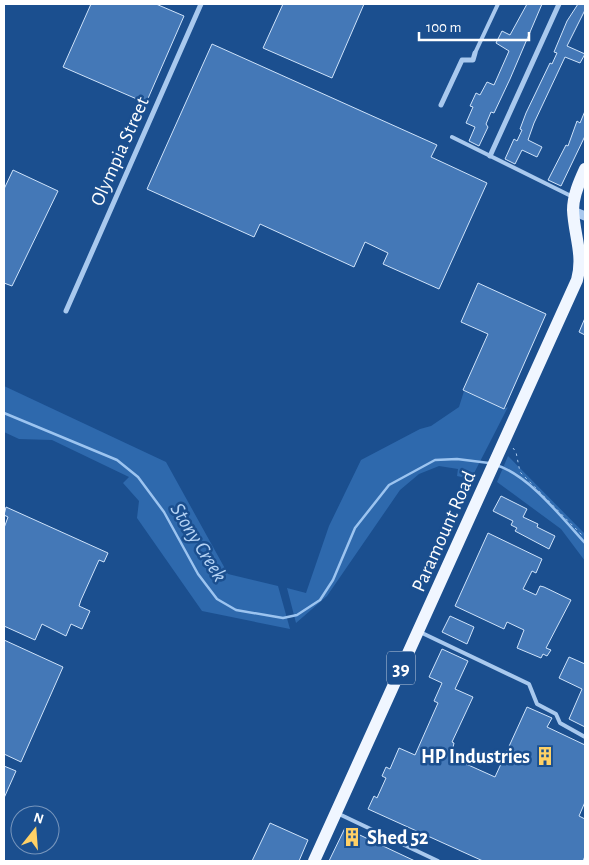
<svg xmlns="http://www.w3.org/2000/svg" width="589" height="865" font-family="'Alegreya Sans',sans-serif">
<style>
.green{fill:#2e69ad}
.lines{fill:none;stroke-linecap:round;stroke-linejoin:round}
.stream{stroke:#9cc4f0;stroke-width:2.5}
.building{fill:#4478b7;stroke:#cfe3fa}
.path{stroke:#a9c9ee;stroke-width:1;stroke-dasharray:2.5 4;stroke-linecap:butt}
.service{stroke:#a9c9ee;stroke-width:4}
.minor{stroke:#a9c9ee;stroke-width:5}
.tertiary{stroke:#a9c9ee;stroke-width:9}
.primary{stroke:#f0f6ff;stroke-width:12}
.labels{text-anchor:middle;stroke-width:5;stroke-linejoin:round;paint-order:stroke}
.shield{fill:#1b4f8f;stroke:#bbcadd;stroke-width:1}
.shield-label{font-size:19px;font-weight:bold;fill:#fff}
.street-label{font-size:20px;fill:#fff;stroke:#1b4f8f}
.poi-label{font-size:20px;font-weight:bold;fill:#fff;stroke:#1b4f8f;text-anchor:end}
.water-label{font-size:21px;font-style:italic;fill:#b5d3f5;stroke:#1b4f8f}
</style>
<rect width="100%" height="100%" fill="#1b4f8f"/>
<path class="green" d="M4,386L166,462L228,574L278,586L290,629L202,611L137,518L139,501L123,483L129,477L52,440L19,439L4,432Z
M464,391L504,409L508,407L471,479L457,476L458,469L439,466L419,474L400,490L327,596L296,623L287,588L306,593L329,526L361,460L420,429L431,426L459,407Z
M508,456L585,534V561L561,529L497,482Z"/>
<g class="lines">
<path class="stream" d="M4,413L117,460L138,477L164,512L198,574L217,599L236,610L283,618L297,615L320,600L333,580L355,528L389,485L435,460L457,459L489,463
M496,465C529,475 562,518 585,543"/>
</g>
<path class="building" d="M91,4H156L184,16L146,103L63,67Z
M283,4H364L332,78L263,48Z
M527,4H542L510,79L494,113L491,112L486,124L488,127L479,146L469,141L475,127L466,123L473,107L470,106L476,93L480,95L487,82L494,85L509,51L496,43L502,31L510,35Z
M578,4H585V10L567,46L585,54L580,63L565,57L534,123L528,140L542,147L537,157L522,150L515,164L505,159L514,139L517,141L522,130L520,129L526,113L550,63L552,64L557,53L554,52L567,21Z
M212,44L437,145L431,157L487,183L439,289L383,264L388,253L365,242L354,267L260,224L254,237L147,189Z
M585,111V136L561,186L548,180L566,145L568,146L577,121L580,123Z
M13,170L58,191L12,286L4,283V189Z
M478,283L546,314L504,409L463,390L488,334L461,322Z
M585,318V335L579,332Z
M501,496L527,509L523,517L538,524L537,527L555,536L549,549L515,531L517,528L511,525L513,521L493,511Z
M6,507L108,553L104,562L99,560L81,600L79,606L90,611L82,629L71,624L66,636L42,624L35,640L4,626V528L8,517L4,515Z
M488,533L542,559L536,573L532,571L523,589L536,595L540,586L544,587L571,600L546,648L551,650L547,656L543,654L541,658L517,648L524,630L507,622L504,629L455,606Z
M450,616L474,627L467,644L442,632Z
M4,640L63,667L21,762L4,754Z
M442,649L468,661L455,689L473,697L452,742L454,743L452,752L455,759L495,777L527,707L552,718L547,727L585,745V802L579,816L585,819V856L583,861H483L368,809L374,796L377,798L386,778L382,776L386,767L390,769L399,748L415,755L438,703L434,701L442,683L429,677Z
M569,657L585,664V727L569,719L582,689L559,678Z
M4,766L16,771L4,798Z
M270,823L308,840L299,861H252Z
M345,828L383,846L415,861H329Z"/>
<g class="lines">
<path class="path" d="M513,448L516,452L520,472L585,538"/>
<path class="service" d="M475,53L498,4
M452,137L573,197
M420,632L529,684L537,704L556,714L560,723L585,737
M339,814L438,861"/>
<path class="minor" d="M441,105L462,60H473L475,53
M490,156L559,4
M66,311L201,4"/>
<path class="tertiary" d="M573,211L585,216"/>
<path class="primary" d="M314,861L577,280C584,255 574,235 573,210C573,196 579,182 585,169"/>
</g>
<defs>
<g id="building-bare" transform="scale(1.5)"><path d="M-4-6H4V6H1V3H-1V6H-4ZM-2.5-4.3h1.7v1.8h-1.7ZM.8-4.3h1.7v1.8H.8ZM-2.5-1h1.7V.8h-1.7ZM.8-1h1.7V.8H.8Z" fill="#ffd166" stroke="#1b4f8f" stroke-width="2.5" paint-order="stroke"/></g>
</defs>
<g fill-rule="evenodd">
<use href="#building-bare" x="545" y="756"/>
<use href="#building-bare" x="352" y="837"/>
</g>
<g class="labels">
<rect class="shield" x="387" y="651.5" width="28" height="33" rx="4"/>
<g class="shield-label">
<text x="401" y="675">39</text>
</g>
<g class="street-label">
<text transform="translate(119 151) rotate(-66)" y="7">Olympia Street</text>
<text transform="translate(443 531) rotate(-66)" y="7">Paramount Road</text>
</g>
<g class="poi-label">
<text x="530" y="763">HP Industries</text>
<text x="367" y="844" text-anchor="start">Shed 52</text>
</g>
<g class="water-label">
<text transform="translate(199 542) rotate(58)" y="7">Stony Creek</text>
</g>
</g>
<rect width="589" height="865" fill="none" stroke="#ffffff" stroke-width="10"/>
<g transform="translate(35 830) rotate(17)"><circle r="24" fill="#1b4f8f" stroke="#7695bc"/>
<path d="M0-4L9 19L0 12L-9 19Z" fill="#ffd166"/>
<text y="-8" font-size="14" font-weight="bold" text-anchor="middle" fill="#ffffff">N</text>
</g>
<path d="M419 32v8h110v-8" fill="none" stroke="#ffffff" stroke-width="2.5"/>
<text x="426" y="32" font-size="15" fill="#ffffff" stroke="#1b4f8f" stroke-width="4" paint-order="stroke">100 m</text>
</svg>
